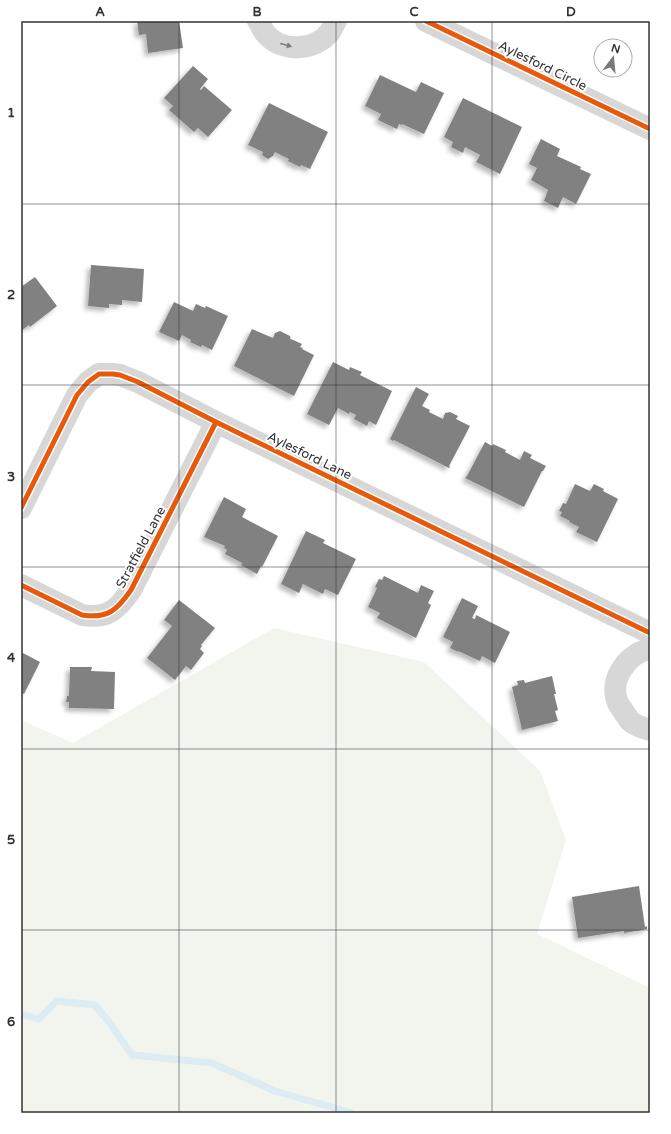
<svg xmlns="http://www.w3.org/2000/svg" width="671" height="1134" font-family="'Varela Round',sans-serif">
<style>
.green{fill:#f1f5ed}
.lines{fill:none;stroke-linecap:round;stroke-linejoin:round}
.stream{stroke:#ddebf3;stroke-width:7}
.building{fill:#818181;filter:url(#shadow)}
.minor{stroke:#d7d7d7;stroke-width:22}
.cycleway-casing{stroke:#fff;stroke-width:8}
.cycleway{stroke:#e8590c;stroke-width:5}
.oneway{fill:#7d7d7d}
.grid{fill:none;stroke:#333;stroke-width:1;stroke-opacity:0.55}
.labels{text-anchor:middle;stroke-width:4;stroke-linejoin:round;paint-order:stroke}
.street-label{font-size:13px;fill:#333;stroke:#fff}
.neatline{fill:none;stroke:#333;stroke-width:1.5}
.grid-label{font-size:13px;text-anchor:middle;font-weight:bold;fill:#333}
</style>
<defs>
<filter id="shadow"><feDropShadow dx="-3.5" dy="3.5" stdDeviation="2" flood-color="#0004"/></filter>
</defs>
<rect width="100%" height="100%" fill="#fff"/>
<path class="green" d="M274,628L424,662L540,771L566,840L537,934L650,988V1113H21V720L73,743Z"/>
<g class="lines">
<path class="stream" d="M21,1014L39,1019L57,1001L95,1005L109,1022L132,1055L212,1063L275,1091L352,1113"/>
</g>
<path class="building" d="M137,21H179L183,48L148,53L146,34L139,35Z
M193,66L208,79L200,89L201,90L204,86L232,110L208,137L198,128L194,132L169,110L173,106L164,98Z
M380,75L416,92L421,82L444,93L424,134L402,124V125L399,124L397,129L378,120L381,114L365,106Z
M463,98L522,127L500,174L476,162L480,155L465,147L463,153L451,147L453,142L444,137Z
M269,103L328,132L310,169L301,165L300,167L288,161L289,159L275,152L273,156L268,159L262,155L263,152L248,145Z
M541,139L560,149L557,156L581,167L580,169L591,174L576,204L563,197L558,208L544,201L548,190L531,180L537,168L529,164Z
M91,265L144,269L142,302L122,300V305L109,304V308L88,306Z
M35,277L57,306L30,327L29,325L21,331V287Z
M174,302L193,311L196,304L205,308L206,306L228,316L212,350L202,345L201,347L190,342L191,340L182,335L179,341L159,332Z
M252,329L273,338L275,333L280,331L290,336L291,341V339L302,344L300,347L303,348L302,349L314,355L294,396L234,366Z
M333,362L349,370L350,367L362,372L360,375L392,391L376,425L369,421L367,426L354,419L356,415L350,412L349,414L338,408L329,425L307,414Z
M416,387L429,394L422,406L430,410L429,412L443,419L445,413L450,412L458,416L456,419L470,426L449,466L450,467L449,468L394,440L393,441L390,439Z
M485,442L492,446L493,444L506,450L505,452L520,460L524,451L532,455L530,458L546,466L543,471H542L524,507L465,478L467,476Z
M575,484L590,491L594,484L604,489L603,491L618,499L597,542L576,532L579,527L569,522L570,521L560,516L562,512L559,511L563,503L566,504Z
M224,497L246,509L242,517L278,536L262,567L261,566L257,574L241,565L242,563L225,554L227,550L224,548L225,546L204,537Z
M306,531L325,540L323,543L356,559L338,595L325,589L323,594L303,584L299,593L281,584Z
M384,576L418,593L421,585L434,591L428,603L431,605L416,638L377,618L380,613L368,607L377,588L375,587L379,579L382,580Z
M462,598L478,606L472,618L475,619L476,615L510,632L495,663L482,656L480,661L458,651V652L450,648L453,642L443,637Z
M179,600L215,628L201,645L202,646L200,649L204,653L191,670L186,666L175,680L147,658L172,626L164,620Z
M21,652L40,662L24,694L21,692Z
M70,667H92L91,671L115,672L114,709L69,708V702H66L67,696H69Z
M552,676L556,694H554L558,710L555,711L558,721L522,730L512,687L518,685L517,681L524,680L525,683Z
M639,886L645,927L647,926V929L624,933V931L578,938L572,897Z"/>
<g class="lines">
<path class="minor" d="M258,21C261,25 263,31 266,34C282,53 315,51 330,32C332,29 334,24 336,21
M426,21L650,129
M21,508L77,395L88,382L99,374H113L120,375L138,382L216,422L650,633
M21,585L82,615C108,619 117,610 131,590L216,422
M650,649C627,653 608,681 618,703C620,707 623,710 625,714C627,716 628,719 630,721C636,726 643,728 650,730"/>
<g class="cycleway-casing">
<path id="cycleway" d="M426,21L650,129
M21,508L77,395L88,382L99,374H113L120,375L138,382L216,422L650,633
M21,585L82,615C108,619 117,610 131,590L216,422"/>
</g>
<use href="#cycleway" class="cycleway"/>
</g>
<defs><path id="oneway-solid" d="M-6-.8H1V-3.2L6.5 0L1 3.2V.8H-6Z"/></defs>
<use class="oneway" href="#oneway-solid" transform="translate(286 45) rotate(15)"/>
<path class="grid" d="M179,21V1113M336,21V1113M492,21V1113M21,204H650M21,385H650M21,567H650M21,749H650M21,930H650"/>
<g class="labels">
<g class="street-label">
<text transform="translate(543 65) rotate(26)" y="5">Aylesford Circle</text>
<text transform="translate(310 455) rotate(26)" y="5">Aylesford Lane</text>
<text transform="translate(140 547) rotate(-62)" y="5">Stratfield Lane</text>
</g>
</g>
<rect width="671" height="1134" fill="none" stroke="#ffffff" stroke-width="44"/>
<g transform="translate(613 58) rotate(16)"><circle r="19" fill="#ffffff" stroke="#adadad"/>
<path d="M0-3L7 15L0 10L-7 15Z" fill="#7a7a7a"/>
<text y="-6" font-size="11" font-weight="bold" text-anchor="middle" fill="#333333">N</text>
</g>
<rect x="22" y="22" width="627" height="1090" class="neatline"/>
<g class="grid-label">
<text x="100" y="16">A</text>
<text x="257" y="16">B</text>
<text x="414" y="16">C</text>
<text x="571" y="16">D</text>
<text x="11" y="117">1</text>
<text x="11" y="299">2</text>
<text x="11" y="481">3</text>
<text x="11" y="662">4</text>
<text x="11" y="844">5</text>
<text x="11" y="1026">6</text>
</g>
</svg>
